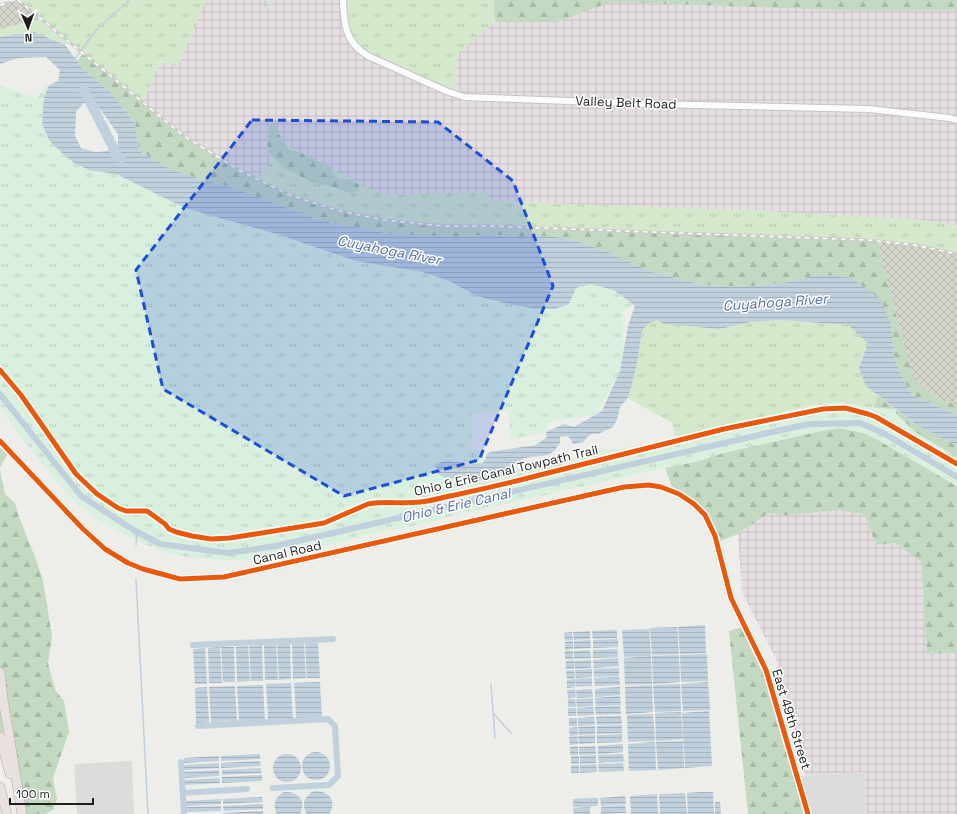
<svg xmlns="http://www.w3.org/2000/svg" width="957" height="814" font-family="'Space Grotesk',sans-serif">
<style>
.residential{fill:#dcdcda}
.industrial{fill:url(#industrial-grid)}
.construction{fill:url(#construction-cross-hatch)}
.grass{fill:url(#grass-tufts)}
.forest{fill:url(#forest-firs)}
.wetland{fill:url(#wetland-marsh)}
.park{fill:url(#park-tufts)}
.water{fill:url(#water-rules);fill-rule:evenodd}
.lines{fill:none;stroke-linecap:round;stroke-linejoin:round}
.stream{stroke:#c0d0dc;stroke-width:1.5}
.canal{stroke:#c0d0dc;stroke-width:6}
.river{stroke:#c0d0dc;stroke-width:10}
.minor-casing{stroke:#c4c4c2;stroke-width:8}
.highway-casing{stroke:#bfa4a5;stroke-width:10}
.minor{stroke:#fcfcfc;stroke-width:6}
.highway{stroke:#e9e1e0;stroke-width:9}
.rail-casing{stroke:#cbcbca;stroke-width:3}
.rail{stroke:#fff;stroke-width:1.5;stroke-dasharray:4.5;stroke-linecap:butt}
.cycleway-casing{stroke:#fff;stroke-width:8}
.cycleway{stroke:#e8590c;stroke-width:5}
.marked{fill:#1d4ed8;fill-opacity:0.2;stroke:#1d4ed8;stroke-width:3;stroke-dasharray:8 5;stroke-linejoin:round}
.labels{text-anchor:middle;stroke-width:3;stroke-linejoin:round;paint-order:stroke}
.street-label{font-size:13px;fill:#1f1f1f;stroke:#fff}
.water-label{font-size:14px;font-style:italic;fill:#576ba4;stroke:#fff}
</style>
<defs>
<pattern id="industrial-grid" width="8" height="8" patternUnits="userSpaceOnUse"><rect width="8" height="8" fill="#e6dfe1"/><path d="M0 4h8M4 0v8" fill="none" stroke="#c5bfc1"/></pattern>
<pattern id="construction-cross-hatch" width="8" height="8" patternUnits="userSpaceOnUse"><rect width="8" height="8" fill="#d4d6cb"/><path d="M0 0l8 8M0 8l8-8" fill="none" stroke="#b6b7ae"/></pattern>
<pattern id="grass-tufts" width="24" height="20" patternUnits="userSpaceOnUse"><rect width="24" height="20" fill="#d4e8cb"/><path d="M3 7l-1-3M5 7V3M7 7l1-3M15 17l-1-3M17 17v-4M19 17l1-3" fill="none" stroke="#b6c7ae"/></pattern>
<pattern id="forest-firs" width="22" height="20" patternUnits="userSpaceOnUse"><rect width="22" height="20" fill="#c4d9c1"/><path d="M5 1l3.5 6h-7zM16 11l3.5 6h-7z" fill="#a8baa5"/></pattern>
<pattern id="wetland-marsh" width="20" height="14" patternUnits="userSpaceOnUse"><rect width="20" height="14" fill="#d8e3df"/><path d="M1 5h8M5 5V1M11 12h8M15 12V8" fill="none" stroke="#b9c2bf"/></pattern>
<pattern id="park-tufts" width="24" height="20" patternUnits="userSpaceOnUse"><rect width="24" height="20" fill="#daf0df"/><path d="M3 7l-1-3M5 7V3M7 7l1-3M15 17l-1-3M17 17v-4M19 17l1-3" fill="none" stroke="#bbcdbf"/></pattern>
<pattern id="water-rules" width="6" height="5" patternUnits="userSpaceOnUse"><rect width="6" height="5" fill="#c0d0dc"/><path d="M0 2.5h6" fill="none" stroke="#a5b2bc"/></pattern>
</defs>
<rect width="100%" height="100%" fill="#edede9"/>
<path class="residential" d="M132,761L134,814H77L74,764Z
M864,772L867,814H808L797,776Z"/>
<path class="industrial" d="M206,0H343L456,94L457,54L495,22H557L611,2L862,11L957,10V226L923,220L761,211L489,201V192L382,195L284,145L257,179L239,170L190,139L143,103L160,62L178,66Z
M840,510L865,515L876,545L895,543L921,562L927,654L957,653V814H867L864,772L805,775L777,661L742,592L738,534L768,513Z"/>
<path class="construction" d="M18,0L41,19L0,29V4Z
M878,241L915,245L957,254V405L939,399L913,378L882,261Z"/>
<path class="grass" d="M18,0H206L178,66L160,62L143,103L68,42L65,45L34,32L0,37V29L41,19Z
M343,0H494L495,22L457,54L456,94L368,56L348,34Z
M284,144L382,195L489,192V201L761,211L923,220L957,226V254L915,245L867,240L827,238L444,226L383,220L336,210L290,195L257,179Z
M657,320L720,329L750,322L781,320L848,325L868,343L859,368L878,396L896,409L867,407L842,402L815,405L675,437L672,423L628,398L636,368L642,331L647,324Z"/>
<path class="forest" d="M494,0H957V10L862,11L611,2L557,22H495Z
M83,54C118,83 152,113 189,139C234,170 283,195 336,210C371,220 408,222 444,226L827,238L878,241L882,261L913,378L939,399L957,405V415L912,395L901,375L894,357L891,325L822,274L788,282L747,287L703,285L651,272L610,253L571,239L517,237L490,234L463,237L391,234L322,221L237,189L200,179L166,167L139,151L135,124L110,92L83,69L77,61Z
M274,125L278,126V133L289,149L301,153L325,164L331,168L338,179C348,179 352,178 359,185L358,191L351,193L333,187L311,182L285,168L270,155L268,149L267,136L268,128Z
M878,396L917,425L957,446V469L869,420Z
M839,428L864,433L880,441L957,486V653L927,654L921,562L895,543L876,545L865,515L840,510L784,515L768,513L738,534L718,542L705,515L674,492L665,468L699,461L723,453L821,431Z
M0,441L9,451L0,468Z
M0,470L5,494L15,503L19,517L37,562L43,581L52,636L48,663L55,690L64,701L69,732L53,778L57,799L54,809L45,814H21L0,737Z
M745,626L766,670L808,814H748L729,631Z"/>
<path class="wetland" d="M263,0H275L265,12Z"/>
<path class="park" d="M47,84L49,85L44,98L89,170L116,174L185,208L280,235L356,261L423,272L449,281L477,296L504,303L531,308L569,304L576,288L590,284L614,290L632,305L623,312V366L596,414L550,422L544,433L509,439L510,432L508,411L471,414L472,431L470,448L483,450L485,478L496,479L519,468L543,462L569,459L592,453V449H618L643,445L716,427L815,405L842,402L867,407L896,409V413L915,432L957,457V486L880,441L864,433L839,428L821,431L723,453L699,461L649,471L625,477L452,516L428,523L378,532L304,551L252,560H227L195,558L170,554L141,543L119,532L97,519L72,499L55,480L24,441L0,409V85L37,98Z"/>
<path class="water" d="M34,32L65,45L83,69L110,92L135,124L139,151L166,167L200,179L237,189L322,221L391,234L463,237L490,234L517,237L545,236L571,239L610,253L651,272L703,285L747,287L788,282L822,274L852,278L881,300L891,325L894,357L901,375L912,395L957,415V446L917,425L866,386L859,368L868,343L848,325L781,320L750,322L720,329L664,324L657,320L647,324L642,331L636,368L628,398L620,407L617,419L613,427L598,434H591L586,438L584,442L573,444L571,440L568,436L560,437V443L554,451L548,455L524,458L507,470L505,474L501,477L487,479L479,481L459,478L443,477L436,473V465C445,458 459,463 470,464C474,464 479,463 483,463L488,453L491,452L536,445L547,437L546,432L564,424L574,427L602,411L620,371L628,326L635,306L614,290L590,284L576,288L569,304L555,309L531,308L504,303L477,296L449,281L423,272L356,261L280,235L185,208L116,174L89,170L74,163L61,152L49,140L42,124L44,98L49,85L58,81L60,70L46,57L18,58L0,64V37ZM91,102L98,106L118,134V146L107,151L95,152L81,148L75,136L76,111L84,103Z
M705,625L706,653L680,654L678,627Z
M677,627L679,654L652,655L650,628Z
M649,629L651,656L624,657L622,630Z
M617,630V638L593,639L592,631Z
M590,631V639L574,640L573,632Z
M572,632L573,640L565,641L564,633Z
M618,639V647L593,648V640Z
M590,640L591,648L574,649V641Z
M573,641V649L565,650V642Z
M304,643L306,678L293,679L292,644Z
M305,643H318L320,678H307Z
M276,644L278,680H265L264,645Z
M277,644H290L291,679L279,680Z
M262,645L263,681H251L249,646Z
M248,646L250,681L237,682L236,647Z
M220,647L222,683H209L208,648Z
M221,647H234L235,682H223Z
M205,648L207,684H195L193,649Z
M617,649L618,657L593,658V650Z
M590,650L591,658L574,659V651Z
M565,651H573V659H565Z
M707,654L708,681L681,682L680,655Z
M679,655L680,682L653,684L652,656Z
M651,656L652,684L625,685L624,658Z
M618,658L619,666L594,668L593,660Z
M574,660V669H566V661Z
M591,660V668L575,669L574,661Z
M619,668V676L594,677V669Z
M592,669V677L576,678L575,670Z
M574,670L575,678L567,679L566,671Z
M619,677L620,685L595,686L594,678Z
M592,678V686L576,687L575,679Z
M575,679V687L567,688V680Z
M320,682L322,717L296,718L294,683Z
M708,682L710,710L683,711L681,684Z
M291,683L293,718L268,719L266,684Z
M680,684L681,711L655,712L653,685Z
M263,685L265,720L239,721L237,686Z
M652,685L653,712L626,714L625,687Z
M235,686L237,721L211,722L209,687Z
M207,687L209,722L196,723L195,688Z
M620,687V695L595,697V689L603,688V691V688Z
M575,689L576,697L568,698L567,690Z
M592,689L593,697L577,698L576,690Z
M620,696L621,705L596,706L595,698Z
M593,698V706L577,707L576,699Z
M568,699H575L576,707H568Z
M620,706L621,714L596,715L595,707Z
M593,707L594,715L577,716V708Z
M568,708H576V716H568Z
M709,711L712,766L685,768L682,713Z
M681,712L683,739L656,741L655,713Z
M653,714L655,741L628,742L627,715Z
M604,716L605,719V716H621L622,724L597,725L596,717Z
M594,717L595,725L578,726V718Z
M569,718H577V726H569Z
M622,725V733L597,734V726Z
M595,726V734L579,735L578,727Z
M577,727L578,735L570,736L569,728Z
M622,734V742L597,743V735H605V738L606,735Z
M595,735V743L579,744L578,736Z
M577,736L578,744L570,745L569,737Z
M683,741L684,768L658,770L656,742Z
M655,742L656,770L629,771L628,744Z
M623,744V752L598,754V746Z
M578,746V755H570V747Z
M595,746L596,754L579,755V747Z
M302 766a14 14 0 1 1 28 0a14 14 0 1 1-28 0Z
M273 768a14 14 0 1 1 28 0a14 14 0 1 1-28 0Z
M260,754V759L221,761V756Z
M623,754L624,762H607V760V762L599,763L598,755Z
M596,755V763L580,764V756Z
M219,756V761L184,763V758Z
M571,756H579V764H571Z
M260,761L261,766L221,768V763Z
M219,763V768L184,770V765Z
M623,763L624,771L599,772L598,764Z
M596,764L597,772L580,773V765Z
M571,765H579V773H571Z
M261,768V773L222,775V770Z
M219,770V776L184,778V772Z
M262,775V781L222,783V777Z
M219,778L220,783L185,785L184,780Z
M314,791C328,790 338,801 329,814H307C301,805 304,796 314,791Z
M284,792C298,791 307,801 300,814H277C272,805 275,797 284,792Z
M700,792H713L714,814H701Z
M700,792L701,814H688L687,793Z
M685,793L687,814H660L659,794Z
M657,794L658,814H631L630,796Z
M625,796L626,804L601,806L600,798Z
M262,797L263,802L223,804V799Z
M589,798L590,801V798H598V806L582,807L581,804V807H573V799Z
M221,799V804L186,806V801Z
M715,802H720L721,814H715Z
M263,804V809L224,811L223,806Z
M625,805L626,813L601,814V807Z
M221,806V811L186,812V807Z
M590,807V814H574L573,808Z
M263,811V814H224L223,813Z"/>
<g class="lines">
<path class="stream" d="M74,60L98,28L130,0
M136,545L137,531
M136,579L148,814
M491,684L495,738
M493,713L511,733"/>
<path class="canal" d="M0,394L81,496L132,529L160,544L228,553L276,546L781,430L810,424L860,423L885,434L957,477
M193,645L333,639
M198,726L328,719L335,726L338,776L329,785L273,788
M181,762L184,814
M183,793L247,789"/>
<path class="river" d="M84,90L118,157L121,158"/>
<g class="minor-casing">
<path id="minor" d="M343,0C344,25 345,42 368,56L446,91L464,97L651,104L869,109L949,118L957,120
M0,441L83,529L105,549L128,563L143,569L180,579L224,577L624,487L649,485L661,487L679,494L694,504L705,515L715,536L731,598L766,670L808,814"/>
</g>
<g class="highway-casing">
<path id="highway" d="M0,672L3,699L22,814
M0,737L10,774
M0,787L7,814"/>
</g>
<use href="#minor" class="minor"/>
<use href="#highway" class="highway"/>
<g class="rail-casing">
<path id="rail" d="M18,0L184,136L239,170L290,195L336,210L383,220L444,226H487L867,240L915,245L957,254
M0,5L9,3"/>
</g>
<use href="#rail" class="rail"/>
<g class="cycleway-casing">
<path id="cycleway" d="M0,370L21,395L76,474L97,494L118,508L126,511H147L165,524L169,529L176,532L192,536L211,539L230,538L324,523L368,504C385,501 402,504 420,502C432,501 444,497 455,495C483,489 509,483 536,476L724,429L823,409L845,408L868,414L876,417L957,464
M0,441L83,529L105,549L128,563L143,569L180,579L224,577L624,487L649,485L661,487L679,494L694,504L705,515L715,536L731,598L766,670L808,814"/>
</g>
<use href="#cycleway" class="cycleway"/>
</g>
<path class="marked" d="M252,120L438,122L513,181L553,286L479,460L344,496L163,389L136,270Z"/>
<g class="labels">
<g class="street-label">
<text transform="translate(626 102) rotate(2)" y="5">Valley Belt Road</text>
<text transform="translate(506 470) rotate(-13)" y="5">Ohio &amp; Erie Canal Towpath Trail</text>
<text transform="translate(287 552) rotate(-13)" y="5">Canal Road</text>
<text transform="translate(792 719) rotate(73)" y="5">East 49th Street</text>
</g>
<g class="water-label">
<text transform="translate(389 250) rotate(11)" y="5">Cuyahoga River</text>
<text transform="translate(775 302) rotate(-4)" y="5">Cuyahoga River</text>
<text transform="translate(456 505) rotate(-13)" y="5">Ohio &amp; Erie Canal</text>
</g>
</g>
<g transform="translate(28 28) rotate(178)" stroke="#ffffff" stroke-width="3" paint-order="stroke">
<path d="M0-3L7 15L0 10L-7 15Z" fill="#1f1f1f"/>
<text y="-6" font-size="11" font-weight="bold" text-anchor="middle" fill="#1f1f1f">N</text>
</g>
<path d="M10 798v6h83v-6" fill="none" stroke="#1f1f1f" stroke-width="2"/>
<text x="16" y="798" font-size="12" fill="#1f1f1f" stroke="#ffffff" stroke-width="3" paint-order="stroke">100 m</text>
</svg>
